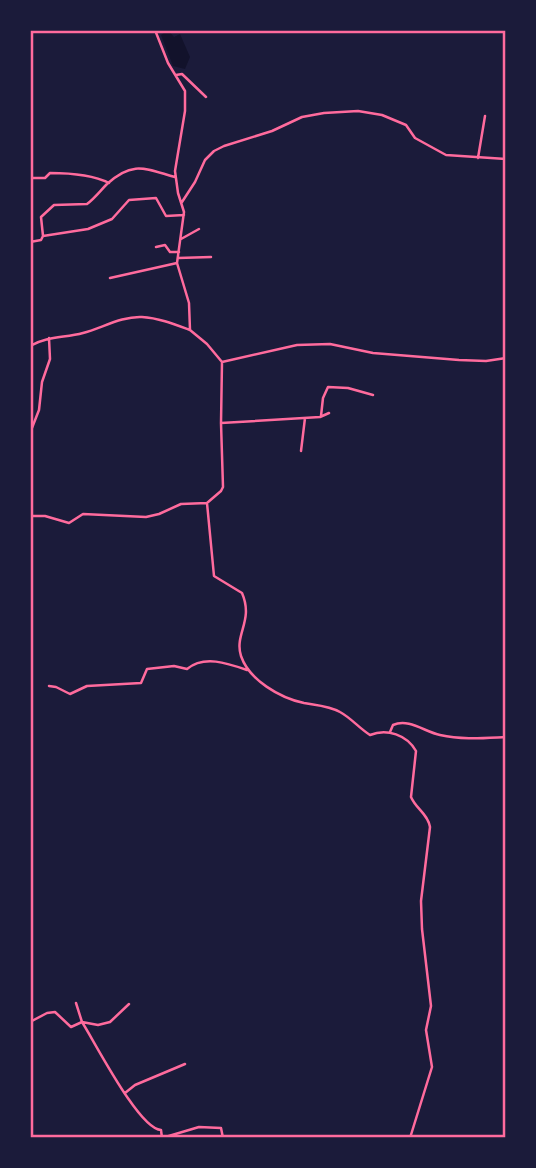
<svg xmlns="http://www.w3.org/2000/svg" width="536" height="1168" viewBox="0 0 536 1168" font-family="'Space Grotesk',sans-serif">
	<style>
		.water { fill: #12122b }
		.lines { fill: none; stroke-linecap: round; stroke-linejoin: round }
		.minor { stroke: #ff6b9d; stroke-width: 2.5 }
		.neatline { fill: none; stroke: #ff6b9d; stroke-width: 2.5 }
	</style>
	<rect width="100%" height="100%" fill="#1b1b3a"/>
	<!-- water -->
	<path class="water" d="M 168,30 L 174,37 L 180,34 L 190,57 L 185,69 L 173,66 L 161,35 Z"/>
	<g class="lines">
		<!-- minor -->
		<path class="minor" d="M 155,30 L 168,63 L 185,91 L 185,111 L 175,171 L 178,193 L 184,212 L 177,263 L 189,303 L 190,330 L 207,344 L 222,362 L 221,423 L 223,487 L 221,491 L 207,503 L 214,576 L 242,593 C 254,621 234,634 241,656 C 249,680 280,698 304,703 C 315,705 330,706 340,712 C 351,718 359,728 370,735 C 387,728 407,735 416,751 L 411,797 C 416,809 428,814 430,827 L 421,901 L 422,929 L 431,1006 L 426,1030 L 432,1067 L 410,1138
			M 176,75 L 182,74 L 206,97
			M 478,158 L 485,116
			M 30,178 L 45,178 L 50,173 C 69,173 91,174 109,183
			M 182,202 L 195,182 L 205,160 L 214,151 L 224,146 L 272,131 L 302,117 L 324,113 L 358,111 L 382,115 L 406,125 L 415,138 L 446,155 L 506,159
			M 43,236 L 41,217 L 54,205 L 87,204 C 95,198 100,191 107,184 C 133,160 146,169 175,177
			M 181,239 L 199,229
			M 30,242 L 41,240 L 43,236 L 88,229 L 112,219 L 129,200 L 156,198 L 166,216 L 184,215
			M 156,247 L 165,245 L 170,252 L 179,252
			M 178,258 L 211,257
			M 110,278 L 177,263
			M 30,346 C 47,336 65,338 83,333 C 102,328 122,316 142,317 C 159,318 174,324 190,330
			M 222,362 L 297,345 L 330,344 L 373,353 L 459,360 L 486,361 L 506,358
			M 321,416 L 323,398 L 328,387 L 348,388 L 373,395
			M 221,423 L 320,417 L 329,413
			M 30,433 L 39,410 L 42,382 L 50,359 L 49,338
			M 301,451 L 305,418
			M 30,516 L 45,516 L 69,523 L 83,514 L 146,517 L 159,514 L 181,504 L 207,503
			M 49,686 L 56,687 L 70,694 L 87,686 L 141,683 L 147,669 L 174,666 L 187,669 C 204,655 227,663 247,670
			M 390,732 L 393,725 C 409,718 425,732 440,735 C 462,740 484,738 506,737
			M 76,1003 L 82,1022 L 98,1025 L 110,1022 L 129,1004
			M 30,1022 L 47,1013 L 55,1012 L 71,1027 L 82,1022 C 96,1044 139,1129 161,1130 L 162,1138 L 199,1127 L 221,1128 L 223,1138
			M 125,1093 L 135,1085 L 185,1064
			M 272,1138 L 281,1138"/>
	</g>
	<!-- border -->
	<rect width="536" height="1168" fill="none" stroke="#1b1b3a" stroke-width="63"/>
	<rect x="32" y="32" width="472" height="1104" class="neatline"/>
</svg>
